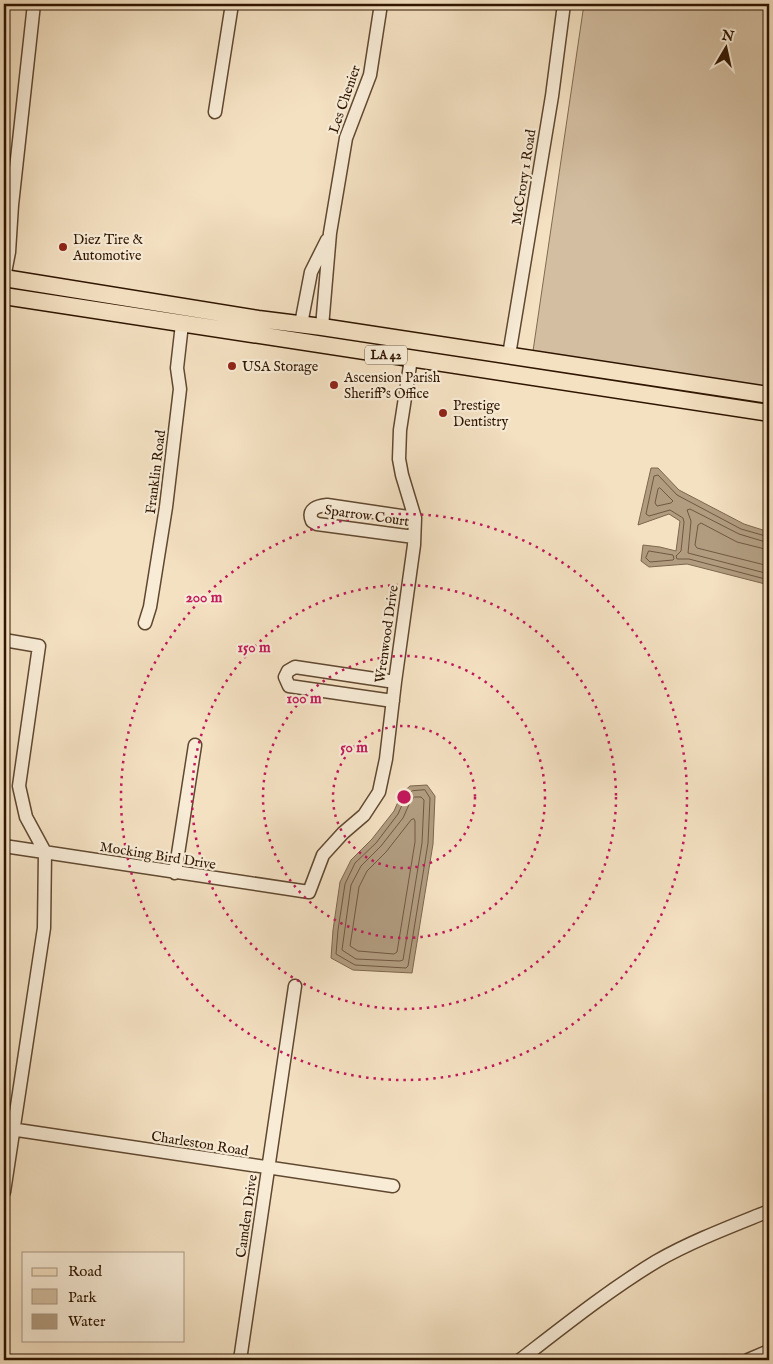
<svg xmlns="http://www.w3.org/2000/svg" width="773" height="1364" viewBox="0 0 773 1364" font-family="'IM FELL English',serif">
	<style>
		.green { fill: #d3bea1; stroke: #816a50 }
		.water { fill: #b19c80; stroke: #7d664d }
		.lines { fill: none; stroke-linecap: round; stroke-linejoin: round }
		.shore { stroke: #705840; stroke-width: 1 }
		.minor-casing { stroke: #604830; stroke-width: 15 }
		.major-casing { stroke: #2f1500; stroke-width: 19 }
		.minor { stroke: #f8ecd7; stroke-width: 12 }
		.major { stroke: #f4e1c2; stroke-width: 16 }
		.ring { fill: none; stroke: #c2185b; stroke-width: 2.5; stroke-dasharray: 2.5 5 }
		.poi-dot { fill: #8f2418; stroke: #f8ecd7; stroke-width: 2 }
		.labels { text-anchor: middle; stroke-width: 4.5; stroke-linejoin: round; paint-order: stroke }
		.shield { fill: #f8ecd7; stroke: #6b5640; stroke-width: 1 }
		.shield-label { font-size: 12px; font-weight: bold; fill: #2f1500 }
		.street-label { font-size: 14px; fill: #2f1500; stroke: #f8ecd7 }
		.poi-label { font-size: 14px; fill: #2f1500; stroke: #f8ecd7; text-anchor: start }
		.centre { fill: #c2185b; stroke: #f8ecd7; stroke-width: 2.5 }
		.ring-label { font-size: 15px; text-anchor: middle; font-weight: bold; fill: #c2185b; stroke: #f8ecd7; stroke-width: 4.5; stroke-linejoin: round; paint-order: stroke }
	</style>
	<rect width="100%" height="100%" fill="#f4e1c2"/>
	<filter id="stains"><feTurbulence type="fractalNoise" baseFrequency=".004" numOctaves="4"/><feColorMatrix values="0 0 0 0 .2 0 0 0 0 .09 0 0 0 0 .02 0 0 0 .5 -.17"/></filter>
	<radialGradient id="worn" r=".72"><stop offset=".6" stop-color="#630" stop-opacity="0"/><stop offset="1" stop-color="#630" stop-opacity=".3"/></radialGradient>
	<!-- green -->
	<path class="green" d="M 584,4 L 769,4 L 769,387 L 533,351 Z"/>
	<!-- water -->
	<path class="water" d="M 651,468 L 658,468 L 679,490 L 744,524 L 769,532 L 769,585 L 687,564 L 649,567 L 641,561 L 643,545 L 660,547 L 676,551 L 680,521 L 669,514 L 638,525 Z
		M 427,785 L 435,796 L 433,844 L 412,973 L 353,970 L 331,958 L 333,930 L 340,882 L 351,860 L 372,839 L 394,811 L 402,793 L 410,786 Z"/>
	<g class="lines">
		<!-- shore -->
		<path class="shore" d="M 660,488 L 673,501 L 671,503 L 657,506 L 655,503 L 658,489 Z
			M 769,537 L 741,529 L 677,495 L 658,475 L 654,476 L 646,514 L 649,516 L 670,510 L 683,518 L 684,522 L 681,551 L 676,556 L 677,559 L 689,559 L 769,580
			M 769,543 L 739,534 L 690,509 L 687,510 L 691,521 L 688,553 L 769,574
			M 769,550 L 737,542 L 701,523 L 698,525 L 695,545 L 697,548 L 769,566
			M 649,551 L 673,555 L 674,559 L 673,560 L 650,562 L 646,558 Z
			M 425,790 L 430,798 L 428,843 L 408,966 L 406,968 L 355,965 L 336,954 L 338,930 L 345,884 L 355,863 L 376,843 L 398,814 L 406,796 L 412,791 Z
			M 415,797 L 421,797 L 424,800 L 422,843 L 403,960 L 400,961 L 356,959 L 342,950 L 351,885 L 361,866 L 381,846 L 403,818 L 411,800 Z
			M 414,819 L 415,821 L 415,842 L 397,952 L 394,954 L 358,951 L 350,946 L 359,887 L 367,871 L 386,852 L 411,820 Z"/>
		<!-- minor casing -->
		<g class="minor-casing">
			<path id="minor" d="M 215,112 L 232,4
				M 4,278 L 9,252 L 12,205 L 34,4
				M 301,324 L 311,272 L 327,240
				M 322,327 L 330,233 L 346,138 L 370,75 L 381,4
				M 509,355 L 552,96 L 564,4
				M 414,537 L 317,524 L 312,521 C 307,509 317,506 327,505 L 415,518
				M 145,623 L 150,607 L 166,507 L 180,389 L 177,368 L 182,324
				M 4,640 L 39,646 L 19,786 L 26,817 L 45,852 L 44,928 L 4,1192
				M 393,701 L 289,686 L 285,677 L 288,671 L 295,667 L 395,682
				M 4,846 L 309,892 L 323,855 L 343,833 L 364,815 L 379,792 L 386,759 L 395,682 L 414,545 L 415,518 L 402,475 L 399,459 L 400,430 L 411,359
				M 175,873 L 195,745
				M 4,1128 L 393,1186
				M 240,1360 L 295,986
				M 520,1360 C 564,1326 609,1290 657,1261 C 692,1241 732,1226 769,1211
				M 748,1360 L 769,1351"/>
		</g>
		<!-- major casing -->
		<g class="major-casing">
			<path id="major" d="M 4,278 L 258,319 L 322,327 L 769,395
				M 4,296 L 769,413"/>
		</g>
		<!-- minor -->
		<use href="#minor" class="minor"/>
		<!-- major -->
		<use href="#major" class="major"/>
	</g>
	<!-- distance rings -->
	<g class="ring">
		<circle cx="404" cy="797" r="71"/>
		<circle cx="404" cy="797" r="141"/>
		<circle cx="404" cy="797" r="212"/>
		<circle cx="404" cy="797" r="283"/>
	</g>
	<!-- markers -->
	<g class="poi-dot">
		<circle cx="63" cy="247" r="5"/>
		<circle cx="232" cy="366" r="5"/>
		<circle cx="334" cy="385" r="5"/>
		<circle cx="443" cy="413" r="5"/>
	</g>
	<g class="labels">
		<!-- shield labels -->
		<rect class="shield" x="365" y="345.5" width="42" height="19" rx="4"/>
		<g class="shield-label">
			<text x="386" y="359">LA 42</text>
		</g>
		<!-- street labels -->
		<g class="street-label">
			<text transform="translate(344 99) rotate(-71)" y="5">Les Chenier</text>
			<text transform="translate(523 177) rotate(-81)" y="5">McCrory 1 Road</text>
			<text transform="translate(155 472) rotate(-83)" y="5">Franklin Road</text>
			<text transform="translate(367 515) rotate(8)" y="5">Sparrow Court</text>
			<text transform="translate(386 634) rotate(-82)" y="5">Wrenwood Drive</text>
			<text transform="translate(158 855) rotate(9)" y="5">Mocking Bird Drive</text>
			<text transform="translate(200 1143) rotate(9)" y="5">Charleston Road</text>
			<text transform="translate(246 1216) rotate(-82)" y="5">Camden Drive</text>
		</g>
		<!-- poi labels -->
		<g class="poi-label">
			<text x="73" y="244">Diez Tire &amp;<tspan x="73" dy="16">Automotive</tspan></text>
			<text x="242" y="371">USA Storage</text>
			<text x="344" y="382">Ascension Parish<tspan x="344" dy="16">Sheriff's Office</tspan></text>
			<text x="453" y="410">Prestige<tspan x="453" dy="16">Dentistry</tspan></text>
		</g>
	</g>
	<circle cx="404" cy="797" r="8" class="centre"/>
	<g class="ring-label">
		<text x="204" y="602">200 m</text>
		<text x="254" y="652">150 m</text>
		<text x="304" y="703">100 m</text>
		<text x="354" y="752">50 m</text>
	</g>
	<!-- margin -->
	<rect width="773" height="1364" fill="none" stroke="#f4e1c2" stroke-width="20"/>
	<rect x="5" y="5" width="763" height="1354" fill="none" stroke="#2f1500" stroke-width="2.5"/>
	<rect x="10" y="10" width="753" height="1344" fill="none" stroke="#2f1500"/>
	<!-- legend -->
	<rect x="22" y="1252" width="162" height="90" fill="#f8ecd7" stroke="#a89681"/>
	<rect x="32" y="1268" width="25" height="8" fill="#f4e1c2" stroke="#a89681"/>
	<text x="68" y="1276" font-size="15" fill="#2f1500">Road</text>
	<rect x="32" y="1289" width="25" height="15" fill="#d3bea1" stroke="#a89681"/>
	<text x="68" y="1302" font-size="15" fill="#2f1500">Park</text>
	<rect x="32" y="1314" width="25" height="15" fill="#b19c80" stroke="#a89681"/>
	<text x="68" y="1326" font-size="15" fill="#2f1500">Water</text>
	<!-- north arrow -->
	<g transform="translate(726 48) rotate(9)" stroke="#f8ecd7" stroke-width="4" paint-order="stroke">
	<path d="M0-4L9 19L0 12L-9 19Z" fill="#2f1500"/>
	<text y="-8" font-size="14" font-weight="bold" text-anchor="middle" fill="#2f1500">N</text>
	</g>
	<rect width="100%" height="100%" filter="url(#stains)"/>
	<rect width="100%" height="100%" fill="url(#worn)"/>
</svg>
